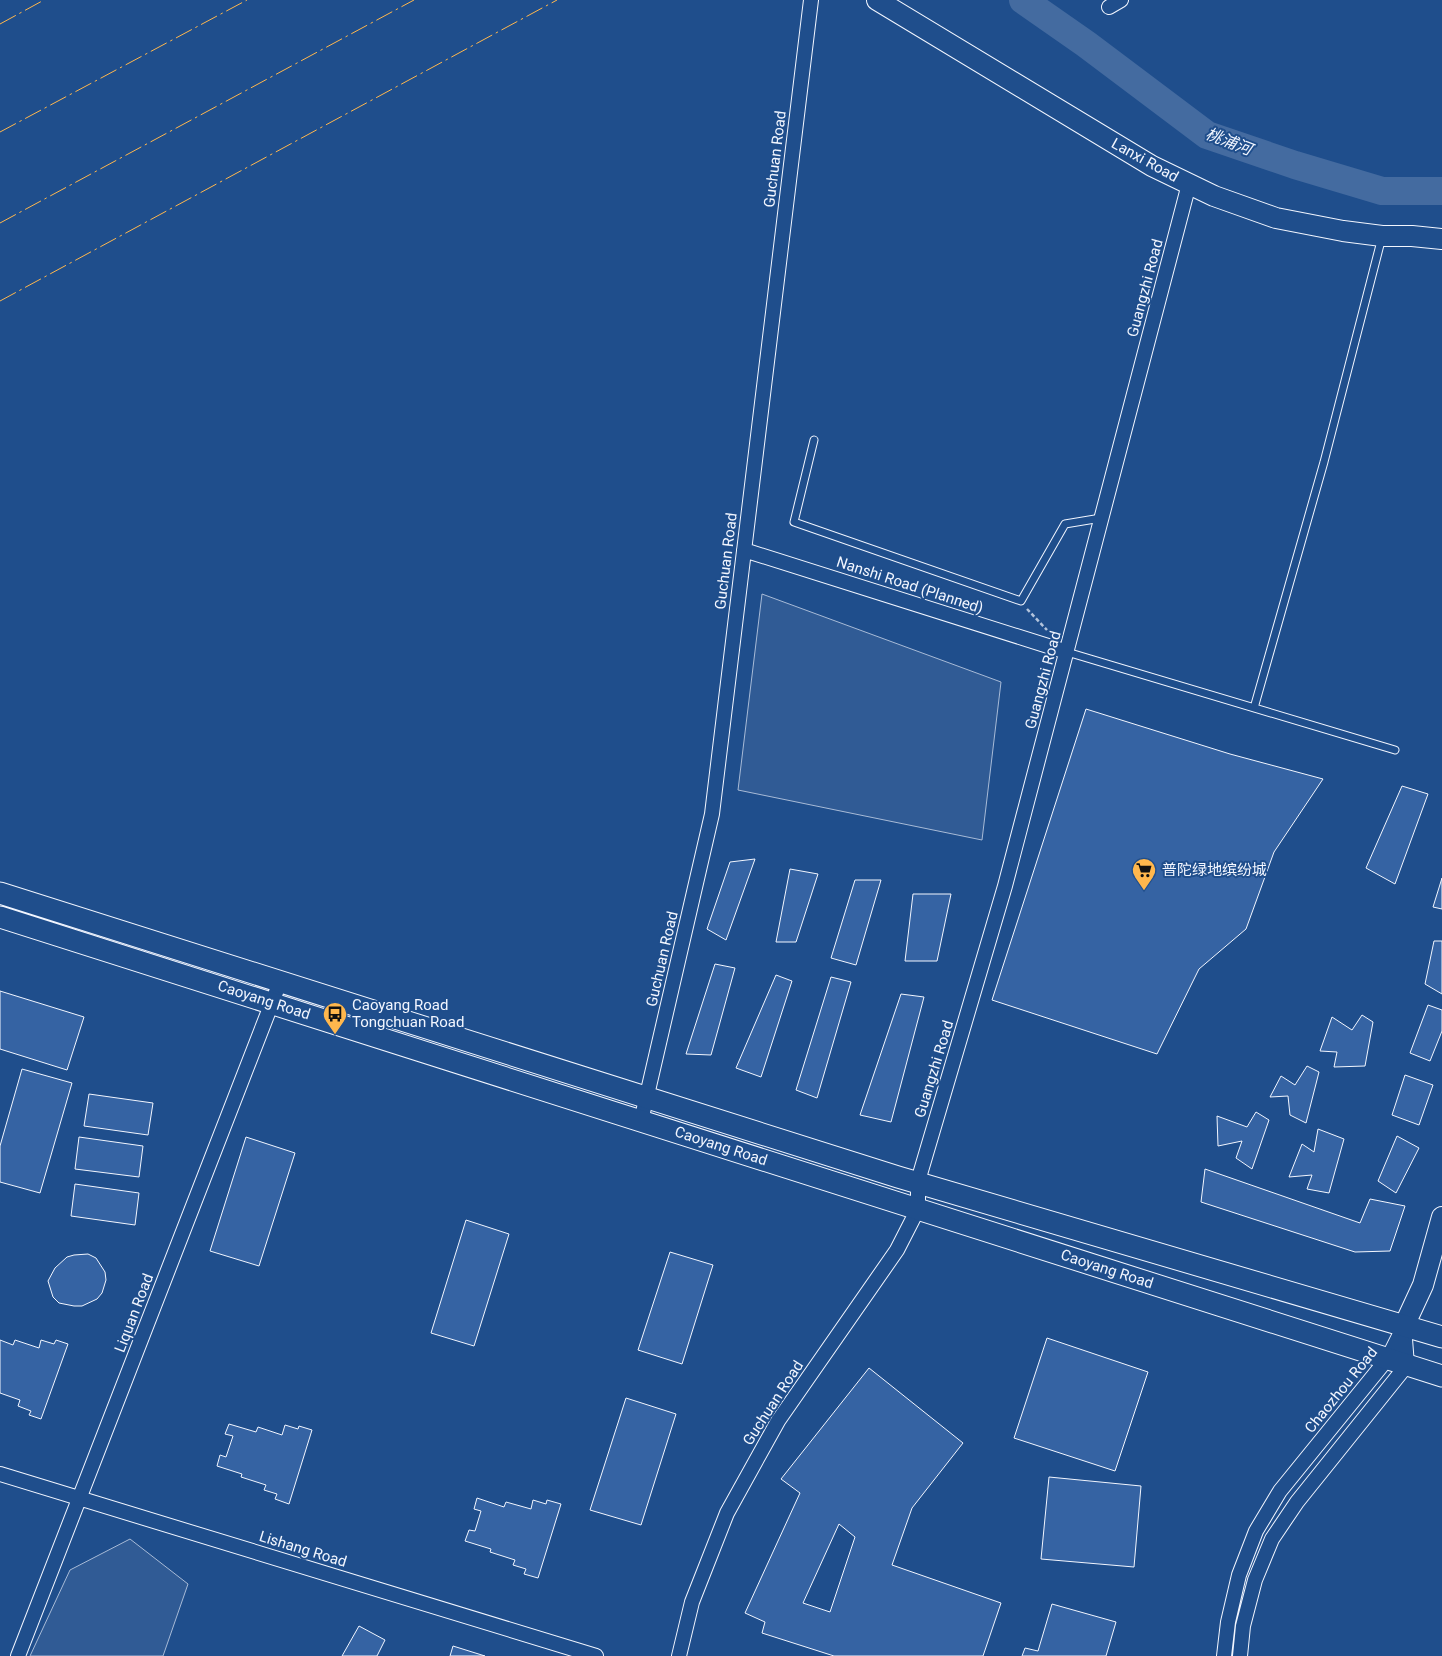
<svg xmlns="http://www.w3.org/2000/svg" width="1442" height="1656" viewBox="0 0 1442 1656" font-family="Roboto,'Noto Sans SC',sans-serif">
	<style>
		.built { fill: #305b95; stroke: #a8bbd7 }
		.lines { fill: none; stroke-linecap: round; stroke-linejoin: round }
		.river { stroke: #446ba0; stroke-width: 28 }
		.building { fill: #3563a3; stroke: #f2f6ff; fill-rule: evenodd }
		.lane-casing { stroke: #f2f6ff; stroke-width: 9 }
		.street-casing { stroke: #f2f6ff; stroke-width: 16 }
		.secondary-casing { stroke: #f2f6ff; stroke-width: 22 }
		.primary-casing { stroke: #f2f6ff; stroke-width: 23 }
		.path { stroke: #b3c4dc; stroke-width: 2.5; stroke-dasharray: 4 2.5; stroke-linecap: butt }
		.lane { stroke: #1f4e8c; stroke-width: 7 }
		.street { stroke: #1f4e8c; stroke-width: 14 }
		.secondary { stroke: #1f4e8c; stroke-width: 20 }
		.primary { stroke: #1f4e8c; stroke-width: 21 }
		.power { stroke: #ffb74d; stroke-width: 1; stroke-dasharray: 18 4 2.5 4; stroke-linecap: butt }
		.labels { text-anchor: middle; stroke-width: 4; stroke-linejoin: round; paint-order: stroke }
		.street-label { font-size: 15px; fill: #f2f6ff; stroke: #1f4e8c }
		.poi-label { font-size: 15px; fill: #f2f6ff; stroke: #1f4e8c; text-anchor: start }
		.water-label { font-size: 16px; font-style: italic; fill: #f2f6ff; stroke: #1f4e8c }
	</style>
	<rect width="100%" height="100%" fill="#1f4e8c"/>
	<!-- built -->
	<path class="built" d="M 762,594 L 1001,682 L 982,840 L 738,790 Z
		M 130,1539 L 188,1584 L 163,1656 L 30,1656 L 70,1570 Z"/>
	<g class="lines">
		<!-- river -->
		<path class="river" d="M 1023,0 L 1086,44 L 1207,135 L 1295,165 L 1382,191 L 1442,191"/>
	</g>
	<!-- building -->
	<path class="building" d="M 1086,709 L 1230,754 L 1323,779 L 1274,852 L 1246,929 L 1199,969 L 1157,1054 L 992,1000 Z
		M 1402,786 L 1428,794 L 1395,884 L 1366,868 Z
		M 755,859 L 726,940 L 707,929 L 730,862 Z
		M 790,869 L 818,874 L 796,942 L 776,942 Z
		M 1442,878 L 1442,909 L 1433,907 Z
		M 855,880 L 881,880 L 856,965 L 831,958 Z
		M 913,894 L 951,894 L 937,961 L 905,961 Z
		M 1434,941 L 1442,941 L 1442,994 L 1425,984 Z
		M 715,964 L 735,968 L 711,1055 L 686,1054 Z
		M 776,975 L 792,981 L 761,1077 L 736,1068 Z
		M 831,977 L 851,982 L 817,1098 L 796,1090 Z
		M 0,991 L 84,1017 L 67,1070 L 0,1049 Z
		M 901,994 L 924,997 L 891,1122 L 860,1115 Z
		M 1428,1005 L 1442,1010 L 1442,1031 L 1430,1061 L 1410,1053 Z
		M 1362,1015 L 1373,1022 L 1365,1066 L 1334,1067 L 1337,1052 L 1320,1051 L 1332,1017 L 1352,1030 Z
		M 1307,1066 L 1319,1072 L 1306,1123 L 1290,1115 L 1288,1096 L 1270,1097 L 1281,1076 L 1295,1085 Z
		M 22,1069 L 72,1083 L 40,1193 L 0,1182 L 0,1146 Z
		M 1405,1075 L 1433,1085 L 1419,1125 L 1392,1115 Z
		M 89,1094 L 153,1103 L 148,1135 L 84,1126 Z
		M 1256,1112 L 1269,1120 L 1252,1169 L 1236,1158 L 1242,1141 L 1218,1146 L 1217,1116 L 1247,1127 Z
		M 1318,1129 L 1344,1139 L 1329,1193 L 1307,1189 L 1312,1175 L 1289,1177 L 1302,1144 L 1314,1152 Z
		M 1397,1136 L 1419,1148 L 1396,1193 L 1378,1181 Z
		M 79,1137 L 143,1146 L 139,1177 L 75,1169 Z
		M 246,1137 L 295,1153 L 259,1266 L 210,1251 Z
		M 1205,1169 L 1360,1223 L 1370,1199 L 1405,1206 L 1390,1251 L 1355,1252 L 1201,1202 Z
		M 75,1184 L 139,1193 L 135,1225 L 71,1216 Z
		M 466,1220 L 509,1234 L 474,1346 L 431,1333 Z
		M 670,1252 L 713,1265 L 682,1364 L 638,1350 Z
		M 88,1254 L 96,1258 L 105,1272 L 106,1280 L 102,1293 L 97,1299 L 82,1306 L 74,1306 L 59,1303 L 53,1297 L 48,1281 L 55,1268 L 67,1257 L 74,1255 Z
		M 1047,1338 L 1148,1372 L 1115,1471 L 1014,1438 Z
		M 0,1340 L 13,1345 L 15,1340 L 39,1348 L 41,1340 L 54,1344 L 56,1340 L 68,1344 L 41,1419 L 29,1415 L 31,1411 L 18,1406 L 20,1400 L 0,1393 Z
		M 869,1368 L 963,1443 L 912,1508 L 892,1565 L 1001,1603 L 983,1656 L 834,1656 L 762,1633 L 765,1622 L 745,1613 L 800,1493 L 781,1479 ZM 839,1524 L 855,1537 L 830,1612 L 803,1603 Z
		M 626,1398 L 676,1414 L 641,1525 L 590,1510 Z
		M 229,1424 L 256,1432 L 258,1427 L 282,1435 L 285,1425 L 298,1429 L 299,1426 L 312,1430 L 289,1504 L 275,1499 L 277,1494 L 264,1490 L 266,1485 L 241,1477 L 242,1474 L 217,1466 L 220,1455 L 226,1457 L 233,1436 L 225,1434 Z
		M 1049,1477 L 1141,1486 L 1134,1567 L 1041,1559 Z
		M 477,1498 L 504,1507 L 506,1502 L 531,1509 L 533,1500 L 546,1504 L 547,1500 L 561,1504 L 538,1578 L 524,1574 L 526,1569 L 513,1565 L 515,1560 L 490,1552 L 491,1549 L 465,1541 L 469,1530 L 475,1531 L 481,1511 L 474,1509 Z
		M 1052,1604 L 1116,1622 L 1106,1656 L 1022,1656 L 1025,1648 L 1038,1651 Z
		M 359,1626 L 385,1640 L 377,1656 L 342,1656 Z
		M 453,1646 L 485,1656 L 450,1656 Z"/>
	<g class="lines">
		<!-- lane casing -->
		<g class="lane-casing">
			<path id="lane" d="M 814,440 L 794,522 L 1021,601 L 1065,524 L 1101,518
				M 1067,652 L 1395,750
				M 1254,708 L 1324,462 L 1382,237"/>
		</g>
		<!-- street casing -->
		<g class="street-casing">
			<path id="street" d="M 1109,7 L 1121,0
				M 744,550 L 1067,652
				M 641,1121 L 712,814 L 811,0
				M 0,1474 L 596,1656
				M 18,1656 L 280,982
				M 679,1656 L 692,1602 L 727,1513 L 778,1421 L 897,1250 L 918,1209 L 918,1181 L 1005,886 L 1189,184
				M 1224,1656 L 1228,1622 L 1239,1575 L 1256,1531 L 1280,1491 L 1388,1358 L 1404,1326
				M 1240,1656 L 1243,1626 L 1255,1580 L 1272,1539 L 1297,1502 L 1407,1365 L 1404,1326"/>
		</g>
		<!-- secondary casing -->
		<g class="secondary-casing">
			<path id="secondary" d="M 877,0 L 1152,166 L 1214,196 L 1276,218 L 1343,231 L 1382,236 L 1412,236 L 1442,239
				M 1404,1326 L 1423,1285 L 1442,1217"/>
		</g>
		<!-- primary casing -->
		<g class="primary-casing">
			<path id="primary" d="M 0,893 L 898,1177 L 1442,1337
				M 0,917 L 1442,1376"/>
		</g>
		<!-- path -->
		<path class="path" d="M 1027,609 L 1047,630"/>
		<!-- lane -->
		<use href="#lane" class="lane"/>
		<!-- street -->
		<use href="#street" class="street"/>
		<!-- secondary -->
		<use href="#secondary" class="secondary"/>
		<!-- primary -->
		<use href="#primary" class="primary"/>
		<!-- power -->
		<path class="power" d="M 0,24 L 44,0
			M 0,132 L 247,0
			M 0,223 L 414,0
			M 0,301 L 557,0"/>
	</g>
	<!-- icons -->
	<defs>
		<g id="supermarket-pin" transform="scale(1.25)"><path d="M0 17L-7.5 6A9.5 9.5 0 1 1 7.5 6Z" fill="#ffb74d" stroke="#1f4e8c"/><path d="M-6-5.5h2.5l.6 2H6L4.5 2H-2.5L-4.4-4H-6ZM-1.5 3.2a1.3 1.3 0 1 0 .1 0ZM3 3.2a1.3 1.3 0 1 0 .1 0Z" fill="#111"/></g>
		<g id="bus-pin" transform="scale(1.25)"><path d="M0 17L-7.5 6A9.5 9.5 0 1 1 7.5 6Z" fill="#ffb74d" stroke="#1f4e8c"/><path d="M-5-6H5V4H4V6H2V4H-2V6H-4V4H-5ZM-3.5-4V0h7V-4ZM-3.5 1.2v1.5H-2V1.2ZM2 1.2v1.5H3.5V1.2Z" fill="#111"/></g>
	</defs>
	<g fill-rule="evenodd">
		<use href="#supermarket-pin" x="1144" y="870"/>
		<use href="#bus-pin" x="335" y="1014"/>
	</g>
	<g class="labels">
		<!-- street labels -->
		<g class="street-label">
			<text transform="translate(775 159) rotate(-83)" y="5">Guchuan Road</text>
			<text transform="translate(1145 160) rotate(29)" y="5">Lanxi Road</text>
			<text transform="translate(1145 288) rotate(-75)" y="5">Guangzhi Road</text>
			<text transform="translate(726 561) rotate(-83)" y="5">Guchuan Road</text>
			<text transform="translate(910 585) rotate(18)" y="5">Nanshi Road (Planned)</text>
			<text transform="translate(1043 680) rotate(-75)" y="5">Guangzhi Road</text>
			<text transform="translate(662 959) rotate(-77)" y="5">Guchuan Road</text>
			<text transform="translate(264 1000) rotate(18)" y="5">Caoyang Road</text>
			<text transform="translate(934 1069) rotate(-73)" y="5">Guangzhi Road</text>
			<text transform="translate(721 1146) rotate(18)" y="5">Caoyang Road</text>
			<text transform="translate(1107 1269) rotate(18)" y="5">Caoyang Road</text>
			<text transform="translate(134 1313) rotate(-69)" y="5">Liquan Road</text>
			<text transform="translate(1341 1390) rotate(-51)" y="5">Chaozhou Road</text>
			<text transform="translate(773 1403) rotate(-57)" y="5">Guchuan Road</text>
			<text transform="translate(303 1549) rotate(17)" y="5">Lishang Road</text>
		</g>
		<!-- poi labels -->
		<g class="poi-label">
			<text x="1162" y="875">普陀绿地缤纷城</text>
			<text x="352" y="1010">Caoyang Road<tspan x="352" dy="17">Tongchuan Road</tspan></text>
		</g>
		<!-- water labels -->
		<g class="water-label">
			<text transform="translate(1229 141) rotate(21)" y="6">桃浦河</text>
		</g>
	</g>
</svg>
